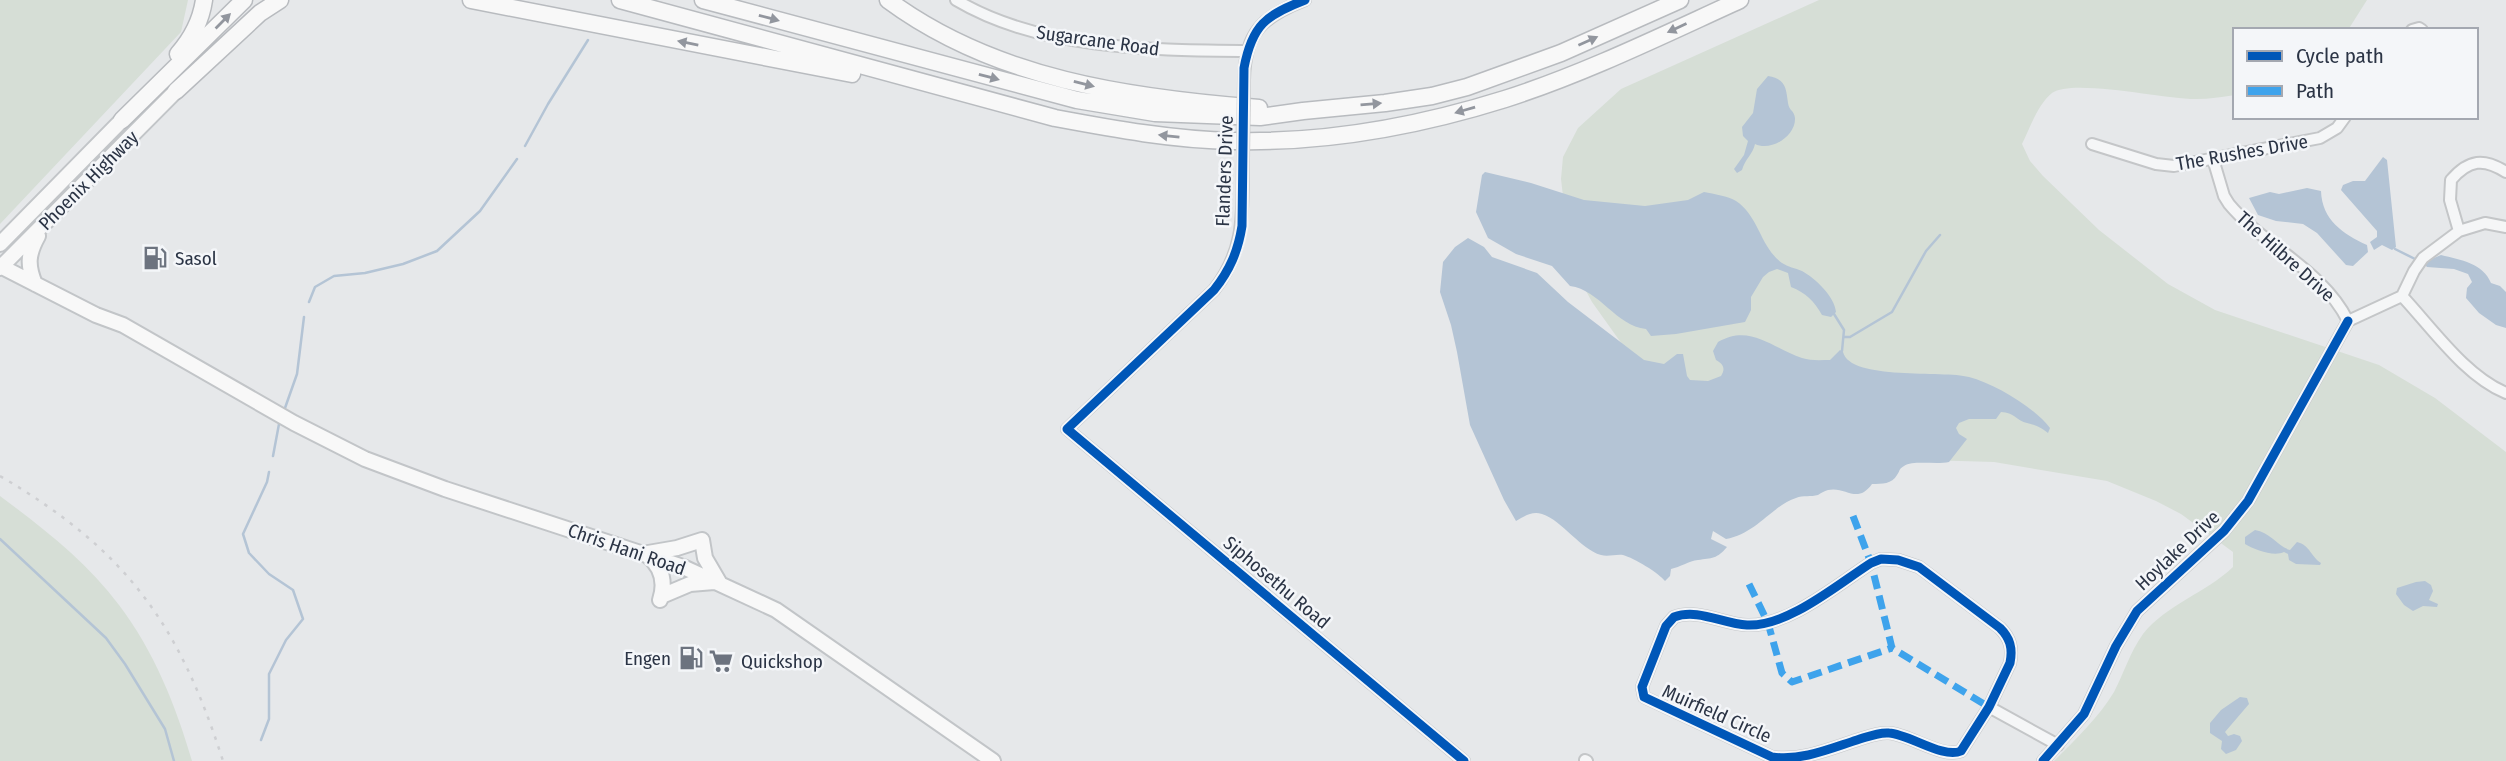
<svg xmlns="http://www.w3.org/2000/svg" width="2506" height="761" viewBox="0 0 2506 761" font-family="'Fira Sans Condensed',sans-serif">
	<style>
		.green { fill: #d6ded6 }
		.water { fill: #b4c4d5 }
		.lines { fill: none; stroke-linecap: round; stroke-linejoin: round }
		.stream { stroke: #b4c4d5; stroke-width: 2.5 }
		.minor-casing { stroke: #c4c6c8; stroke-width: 14 }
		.major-casing { stroke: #c2c5c8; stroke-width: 18 }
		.highway-casing { stroke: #b8bbbf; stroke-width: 19 }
		.minor { stroke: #f5f6f7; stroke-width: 10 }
		.major { stroke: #f8f8f8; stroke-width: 14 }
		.highway { stroke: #f8f8f8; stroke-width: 16 }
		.rail { stroke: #cecfd2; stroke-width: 2.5; stroke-dasharray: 3.5 7; stroke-linecap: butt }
		.minor-bridge-casing { stroke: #c4c6c8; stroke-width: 14; stroke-linecap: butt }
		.minor-bridge { stroke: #f5f6f7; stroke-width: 10 }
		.quiet { stroke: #3ea3ec; stroke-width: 7; stroke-dasharray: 14 7; stroke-linecap: butt }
		.cycleway-casing { stroke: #f4f6f9; stroke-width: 13 }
		.cycleway { stroke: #0057b8; stroke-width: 9 }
		.oneway { fill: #92969e }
		.labels { text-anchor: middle; stroke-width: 5; stroke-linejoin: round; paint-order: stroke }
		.street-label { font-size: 19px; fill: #2b3445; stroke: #f4f6f9 }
		.poi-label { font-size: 19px; fill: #2b3445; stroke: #f4f6f9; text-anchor: start }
	</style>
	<rect width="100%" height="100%" fill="#e6e8ea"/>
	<!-- green -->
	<path class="green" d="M 0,0 L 188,0 L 181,32 L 0,224 Z
		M 1819,0 L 2367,0 L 2348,30 L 2235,30 L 2235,95 C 2222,97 2209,99 2197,99 C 2168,100 2073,78 2052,93 C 2038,104 2030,128 2022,144 L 2030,161 L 2043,176 L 2099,230 L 2168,284 L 2215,310 L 2379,365 L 2435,398 L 2506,452 L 2506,761 L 2054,761 C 2075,740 2099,717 2114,692 C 2124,673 2130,652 2143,634 C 2167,604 2206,593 2233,567 L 2233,552 L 2181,514 L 2156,501 L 2107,481 L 1994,462 L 1856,458 L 1649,382 L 1592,302 L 1579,278 L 1567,230 L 1561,179 L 1563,157 L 1578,128 L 1621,89 Z
		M 0,496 C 43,528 87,562 119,605 C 154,651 176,706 192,761 L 0,761 Z"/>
	<!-- water -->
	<path class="water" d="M 1768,76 C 1786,79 1786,88 1788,103 C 1789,111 1794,110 1795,118 C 1796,136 1771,152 1755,144 C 1753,154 1745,159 1742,170 L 1737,173 L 1734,169 L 1744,155 L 1748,141 L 1743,136 L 1742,127 L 1753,113 L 1757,89 Z
		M 2383,157 L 2387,160 L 2396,247 L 2392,250 L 2382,245 L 2374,250 L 2370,242 L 2377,237 L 2377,231 L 2341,190 L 2343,185 L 2353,181 L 2365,181 Z
		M 1485,172 L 1531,183 L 1584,200 L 1645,206 L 1688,200 L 1704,192 C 1714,194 1728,196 1736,201 C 1759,216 1760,247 1782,263 C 1788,267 1795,268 1802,271 C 1815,278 1835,297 1836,312 L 1831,317 L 1822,315 C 1814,301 1806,293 1791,287 L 1788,273 L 1777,269 L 1769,272 L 1763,277 L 1751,297 L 1751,310 L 1745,322 L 1676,334 L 1651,336 L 1646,329 C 1616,326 1600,290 1570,286 L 1552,266 L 1516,254 L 1488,238 L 1476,212 L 1482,175 Z
		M 2307,188 L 2321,191 C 2322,220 2343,234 2367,245 L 2368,252 L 2353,266 L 2346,265 L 2317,233 L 2303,224 L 2276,221 L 2258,215 L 2249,198 L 2270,192 L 2279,194 Z
		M 1468,238 L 1484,247 L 1492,257 L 1537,273 L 1568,302 L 1644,360 L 1664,364 L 1677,354 L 1683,354 L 1687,376 L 1690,380 L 1708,381 L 1721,376 C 1726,368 1723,364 1716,360 L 1713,351 L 1718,342 C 1751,323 1773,349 1802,358 C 1811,361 1821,360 1830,360 L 1840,350 L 1843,352 C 1850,381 1944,370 1969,377 C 1995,384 2034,407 2050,428 L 2048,433 C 2040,427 2036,425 2027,423 C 2017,421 2014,412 2001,412 L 1996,419 L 1969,419 L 1959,423 L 1956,428 L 1959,434 L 1967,439 L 1949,462 C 1937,465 1913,460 1904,466 C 1898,470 1901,469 1897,475 C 1892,484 1882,484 1872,484 C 1857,505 1846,486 1828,490 C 1824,491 1821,493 1818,495 C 1811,497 1803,495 1796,498 C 1773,505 1756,534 1726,539 L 1713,531 L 1711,539 L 1727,547 C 1717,559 1712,558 1698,560 C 1689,561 1680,567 1671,569 L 1670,576 L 1665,581 C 1659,573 1634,558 1623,555 C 1616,554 1608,557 1601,555 C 1580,549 1563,521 1542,514 C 1532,511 1525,516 1516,521 L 1504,500 L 1470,425 L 1457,352 L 1451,325 L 1440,292 L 1443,262 L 1455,247 Z
		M 2441,255 C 2461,260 2483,263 2491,283 L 2500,286 L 2506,292 L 2506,328 L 2496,325 L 2479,313 L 2466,298 L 2467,288 L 2472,282 L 2468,274 L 2454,269 L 2427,267 L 2425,265 L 2429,260 Z
		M 2255,530 C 2270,532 2277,546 2290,550 L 2297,542 C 2310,545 2311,557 2321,563 L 2320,565 L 2296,564 L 2289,560 L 2288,554 L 2284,552 C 2274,557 2255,550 2245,544 L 2245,537 Z
		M 2416,582 L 2425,581 L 2431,585 L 2433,591 L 2429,600 L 2438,604 L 2437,607 L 2423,606 L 2413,611 L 2404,605 L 2396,594 L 2397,588 Z
		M 2240,697 L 2247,698 L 2249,704 L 2225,732 L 2228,736 L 2234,734 L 2240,736 L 2242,741 L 2236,750 L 2226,754 L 2221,749 L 2222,741 L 2210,733 L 2210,723 L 2221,710 Z"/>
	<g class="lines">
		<!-- stream -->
		<path class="stream" d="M 525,146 L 548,104 L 588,40
			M 2395,249 L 2417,260
			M 309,302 L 315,287 L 334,276 L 365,273 L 403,264 L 437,251 L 480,211 L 517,159
			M 1834,314 L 1844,330 L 1842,351
			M 1844,337 L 1850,337 L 1892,312 L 1926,251 L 1940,235
			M 285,408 L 297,374 L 304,317
			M 273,456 L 279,424
			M 0,539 L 106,638 L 125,664 L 165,729 L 174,761
			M 261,740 L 269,719 L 269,674 L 286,640 L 303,619 L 293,590 L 269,574 L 249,553 L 243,534 L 267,482 L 269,472"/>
		<!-- minor casing -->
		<g class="minor-casing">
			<path id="minor" d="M 956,0 C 1040,50 1152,50 1247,51
				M 2412,30 L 2419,28 L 2422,30
				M 1244,80 C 1245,32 1262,17 1305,0
				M 2092,144 L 2156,164 L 2174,166 L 2320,138 L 2337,128 L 2345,117
				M 1243,159 C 1242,209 1247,248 1214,290 L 1067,429 L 1464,761
				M 2213,159 L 2224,196 L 2229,204 C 2264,246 2323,270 2348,321
				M 2459,231 L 2450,200 L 2451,180 C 2469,159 2484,158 2506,172
				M 2402,296 L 2414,271 L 2423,258 L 2459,231 L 2485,223 L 2506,227
				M 2348,321 L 2402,296 C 2432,328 2465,376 2506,393
				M 1881,559 L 1898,560 L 1919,567 L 2000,628 C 2010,638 2013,648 2010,663 L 1989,707 L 1961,751 C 1943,759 1909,734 1889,733 C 1878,732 1867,737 1857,740 C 1829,749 1802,761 1772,757 L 1644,697 L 1642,687 L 1666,626 L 1674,617 C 1698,608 1723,624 1747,625 C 1788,627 1838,584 1871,563 Z
				M 1989,707 L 2058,745
				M 1585,760 L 1587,761
				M 2043,761 L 2084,714 L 2116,646 L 2137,611 L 2224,531 L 2248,501 L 2348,321"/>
		</g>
		<!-- major casing -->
		<g class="major-casing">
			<path id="major" d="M 0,244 L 122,120
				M 0,266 L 96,315 L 123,325 L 294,423 L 365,459 L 445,489 L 683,567 L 776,610 L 993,761
				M 0,268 L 176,91
				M 35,284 C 27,265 28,254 38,236
				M 648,553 L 677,548 L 702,540 L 705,558 L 719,582
				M 647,555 C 662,567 666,582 660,600
				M 664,595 L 690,584 L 714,582"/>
		</g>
		<!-- highway casing -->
		<g class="highway-casing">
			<path id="highway" d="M 471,0 L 852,74
				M 620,0 L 1055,118 C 1114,129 1174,140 1234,141 C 1325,143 1419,126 1505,99 C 1586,73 1663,35 1740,0
				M 703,0 L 1077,100 L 1155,113 L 1260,117 L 1303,111 L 1385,103 L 1432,96 L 1467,87 L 1561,53 L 1680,0
				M 888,0 C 995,79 1129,98 1259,108
				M 178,54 C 192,38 201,21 204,0
				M 176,91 L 260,13 L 280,0
				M 122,120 L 244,0"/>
		</g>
		<!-- minor -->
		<use href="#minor" class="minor"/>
		<!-- major -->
		<use href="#major" class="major"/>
		<!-- highway -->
		<use href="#highway" class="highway"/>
		<!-- rail -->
		<path class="rail" d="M 0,476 C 126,550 179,623 223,761"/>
		<!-- minor-bridge casing -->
		<g class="minor-bridge-casing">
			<path id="minor-bridge" d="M 1243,159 L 1244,80"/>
		</g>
		<!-- minor-bridge -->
		<use href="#minor-bridge" class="minor-bridge"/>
		<!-- quiet -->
		<path class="quiet" d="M 1853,516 L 1871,563 L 1892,648 L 1989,707
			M 1749,584 L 1768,623 L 1782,673 L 1792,682 L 1892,648"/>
		<!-- cycleway casing -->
		<g class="cycleway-casing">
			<path id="cycleway" d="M 1305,0 C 1266,15 1252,25 1244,68 L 1242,226 C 1238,251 1230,270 1214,290 L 1067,429 L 1464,761
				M 1881,559 L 1898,560 L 1919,567 L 2000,628 C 2010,638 2013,648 2010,663 L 1989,707 L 1961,751 C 1943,759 1909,734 1889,733 C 1878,732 1867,737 1857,740 C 1829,749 1802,761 1772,757 L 1644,697 L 1642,687 L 1666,626 L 1674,617 C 1698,608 1723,624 1747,625 C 1788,627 1838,584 1871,563 Z
				M 2043,761 L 2084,714 L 2116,646 L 2137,611 L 2224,531 L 2248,501 L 2348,321"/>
		</g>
		<!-- cycleway -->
		<use href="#cycleway" class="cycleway"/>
	</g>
	<!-- one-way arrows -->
	<defs><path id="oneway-solid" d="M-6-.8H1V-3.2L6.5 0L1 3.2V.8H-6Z" transform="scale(1.75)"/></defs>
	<g class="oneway">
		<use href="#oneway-solid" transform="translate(769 18) rotate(15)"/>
		<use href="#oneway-solid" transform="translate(223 21) rotate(-45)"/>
		<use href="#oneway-solid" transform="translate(1677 28) rotate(155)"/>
		<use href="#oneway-solid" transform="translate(1588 41) rotate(-24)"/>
		<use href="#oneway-solid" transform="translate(688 43) rotate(-169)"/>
		<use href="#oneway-solid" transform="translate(989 77) rotate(15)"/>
		<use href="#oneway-solid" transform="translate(1084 84) rotate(14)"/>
		<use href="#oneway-solid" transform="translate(1371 104) rotate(-5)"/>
		<use href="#oneway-solid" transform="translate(1465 110) rotate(164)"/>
		<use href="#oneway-solid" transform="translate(1169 136) rotate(-174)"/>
	</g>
	<!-- icons -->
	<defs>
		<g id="fuel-bare" transform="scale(1.89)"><path d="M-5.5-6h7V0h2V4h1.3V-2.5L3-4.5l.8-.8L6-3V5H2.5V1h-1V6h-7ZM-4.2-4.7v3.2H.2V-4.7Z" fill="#6c737f" stroke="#f4f6f9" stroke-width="2.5" paint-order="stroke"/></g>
		<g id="supermarket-bare" transform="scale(1.89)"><path d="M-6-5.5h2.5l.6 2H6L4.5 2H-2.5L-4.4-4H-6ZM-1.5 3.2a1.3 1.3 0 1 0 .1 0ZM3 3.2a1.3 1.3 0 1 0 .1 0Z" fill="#6c737f" stroke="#f4f6f9" stroke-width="2.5" paint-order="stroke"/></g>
	</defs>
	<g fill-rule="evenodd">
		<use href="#fuel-bare" x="155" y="258"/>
		<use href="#fuel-bare" x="691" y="658"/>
		<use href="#supermarket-bare" x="721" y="661"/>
	</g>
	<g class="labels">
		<!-- street labels -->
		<g class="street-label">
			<text transform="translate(1098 40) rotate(8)" y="7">Sugarcane Road</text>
			<text transform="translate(2242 152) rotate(-10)" y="7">The Rushes Drive</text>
			<text transform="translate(1224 171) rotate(-88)" y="7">Flanders Drive</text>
			<text transform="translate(88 180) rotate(-45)" y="7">Phoenix Highway</text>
			<text transform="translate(2286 256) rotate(42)" y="7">The Hilbre Drive</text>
			<text transform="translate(627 549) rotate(19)" y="7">Chris Hani Road</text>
			<text transform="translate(2177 550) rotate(-43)" y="7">Hoylake Drive</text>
			<text transform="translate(1277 582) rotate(40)" y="7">Siphosethu Road</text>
			<text transform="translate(1717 713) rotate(24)" y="7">Muirfield Circle</text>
		</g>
		<!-- poi labels -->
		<g class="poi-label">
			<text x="175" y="265">Sasol</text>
			<text x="671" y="665" text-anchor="end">Engen</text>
			<text x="741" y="668">Quickshop</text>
		</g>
	</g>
	<!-- legend -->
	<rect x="2233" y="28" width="245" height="91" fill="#f4f6f9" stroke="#a4a8b1" stroke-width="2"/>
	<rect x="2247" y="51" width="35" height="10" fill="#0057b8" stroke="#a4a8b1" stroke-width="2"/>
	<text x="2296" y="63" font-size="21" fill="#2b3445">Cycle path</text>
	<rect x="2247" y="86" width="35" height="10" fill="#3ea3ec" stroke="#a4a8b1" stroke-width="2"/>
	<text x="2296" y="98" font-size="21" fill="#2b3445">Path</text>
</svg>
